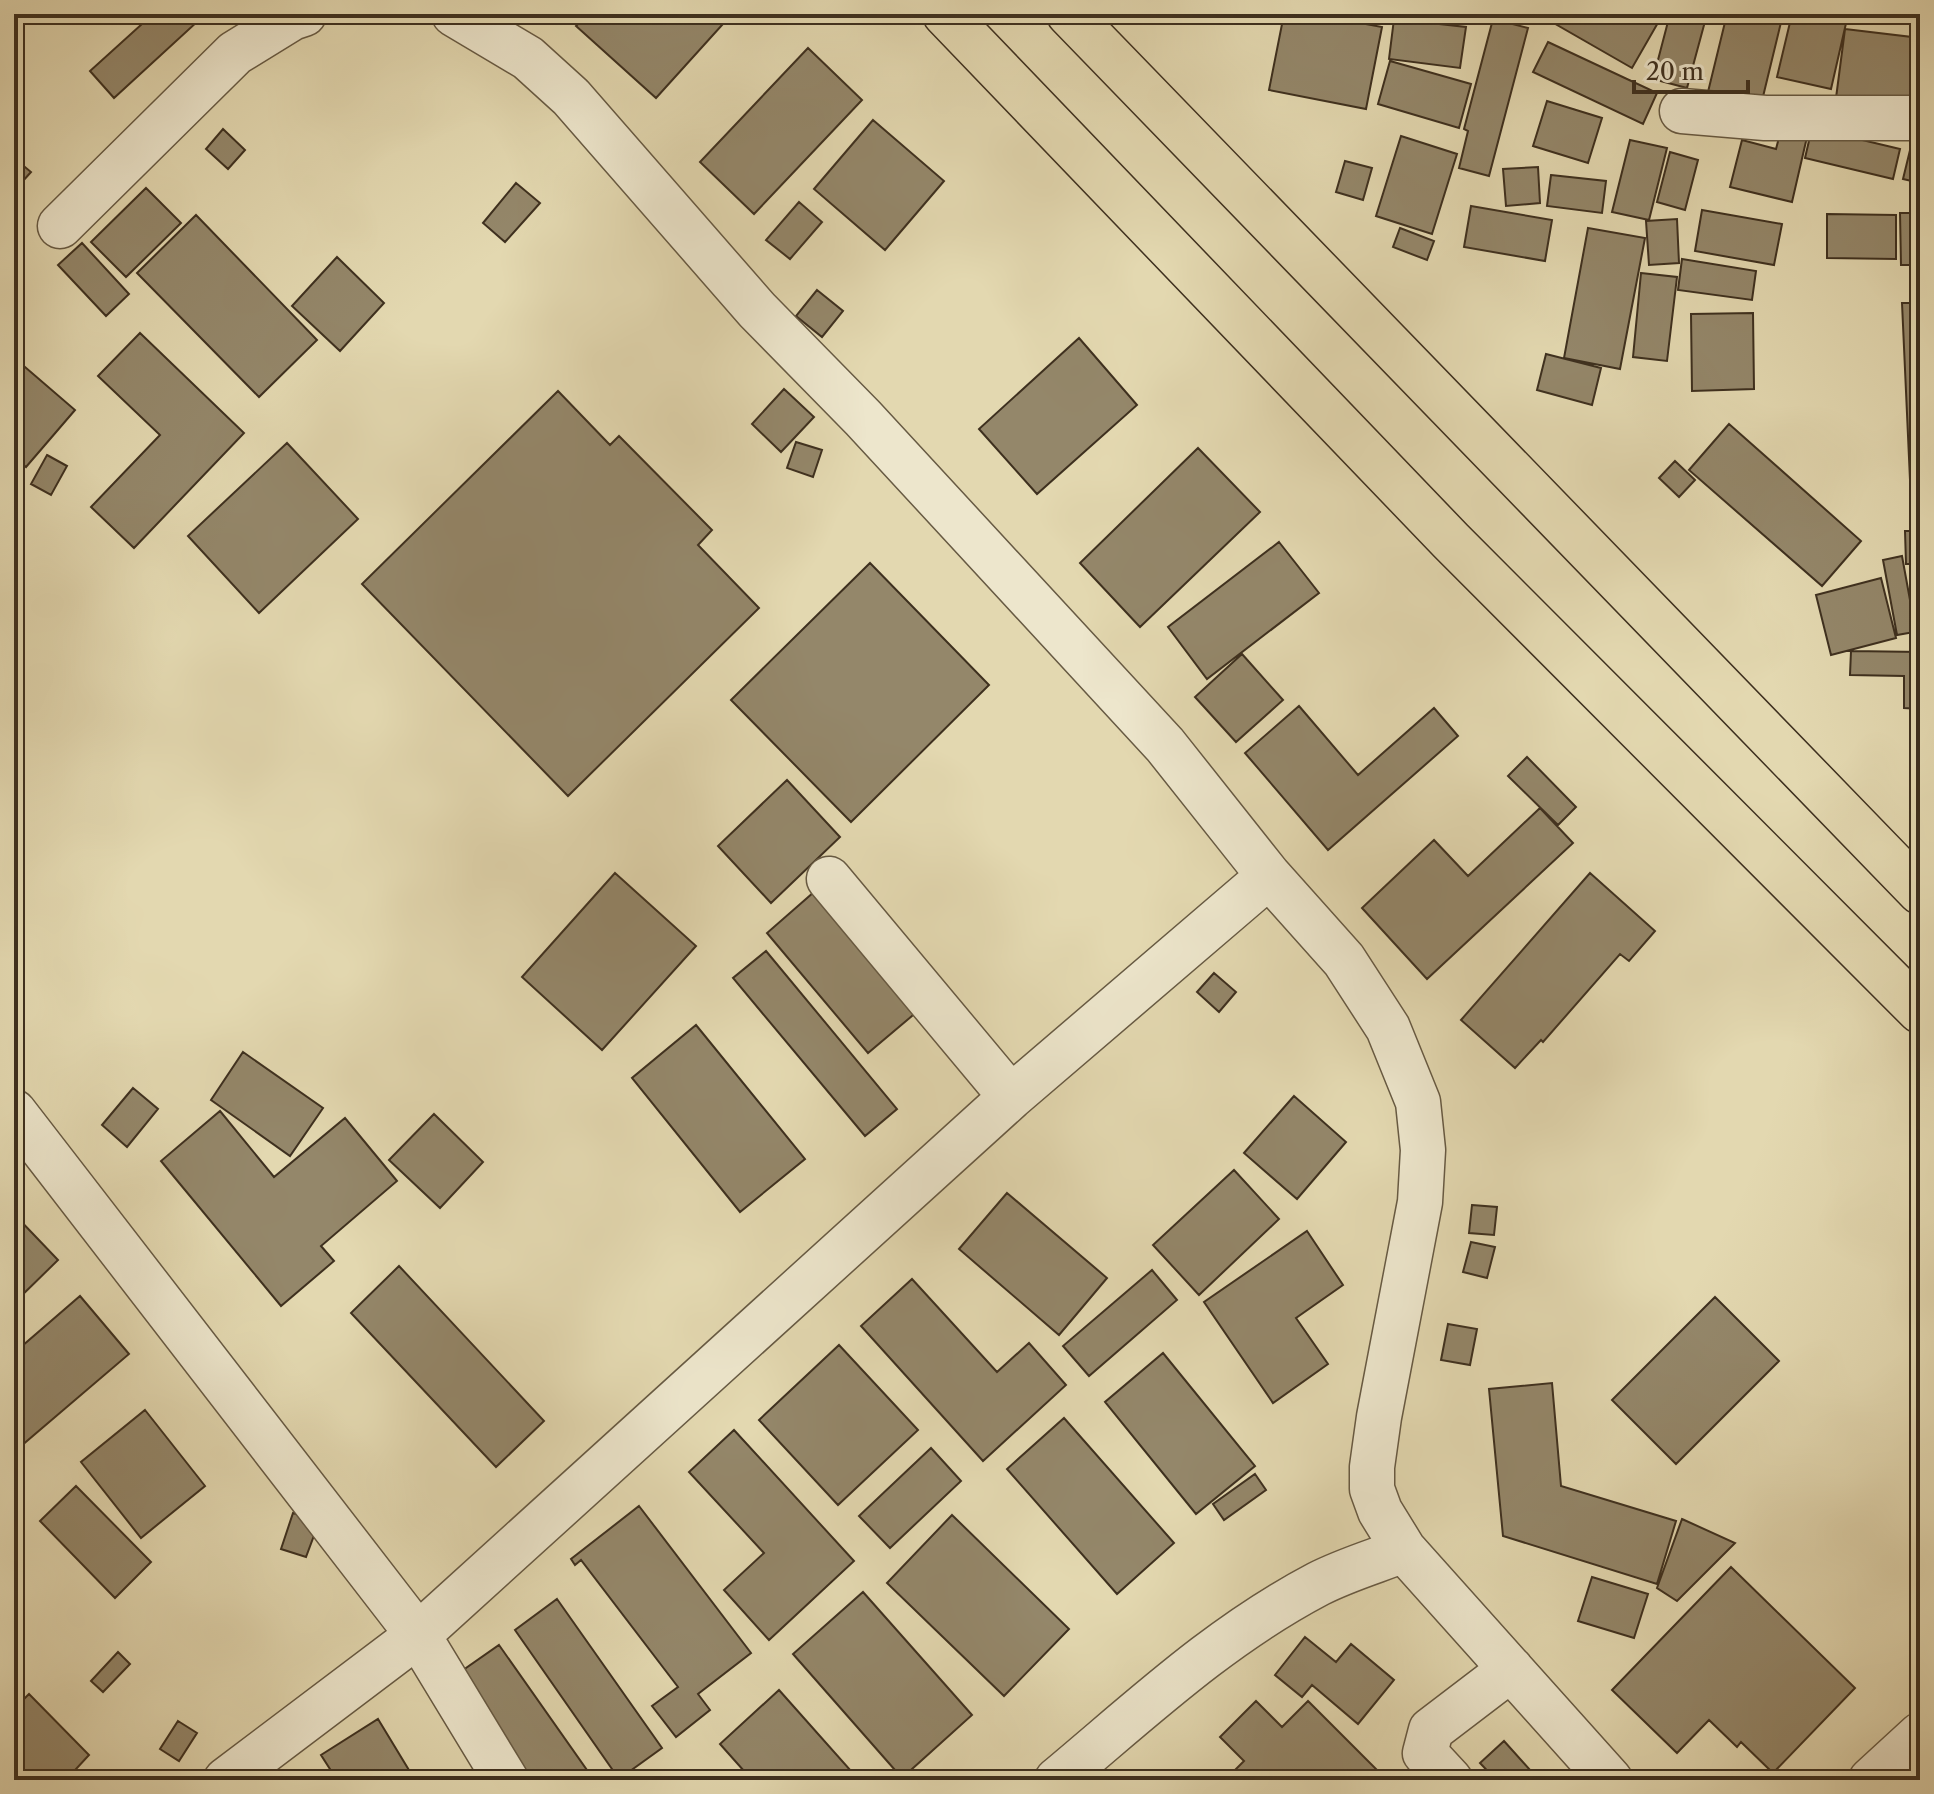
<svg xmlns="http://www.w3.org/2000/svg" width="1934" height="1794" viewBox="0 0 1934 1794" font-family="'Libre Caslon Text',serif">
	<style>
		.building { fill: #94876a; stroke: #3e301f; stroke-width: 2 }
		.lines { fill: none; stroke-linecap: round; stroke-linejoin: round }
		.minor-casing { stroke: #675a43; stroke-width: 47 }
		.major-casing { stroke: #3e301f; stroke-width: 47 }
		.minor { stroke: #ede6cc; stroke-width: 44 }
		.major { stroke: #e3d8b0; stroke-width: 44 }
	</style>
	<rect width="100%" height="100%" fill="#e3d8b0"/>
	<filter id="stains"><feTurbulence type="fractalNoise" baseFrequency=".0025" numOctaves="4"/><feColorMatrix values="0 0 0 0 .2 0 0 0 0 .09 0 0 0 0 .02 0 0 0 .5 -.17"/></filter>
	<radialGradient id="worn" r=".72"><stop offset=".6" stop-color="#630" stop-opacity="0"/><stop offset="1" stop-color="#630" stop-opacity=".3"/></radialGradient>
	<!-- building -->
	<path class="building" d="M 153,14 L 192,14 L 198,21 L 114,98 L 90,71 Z
		M 588,14 L 732,14 L 656,98 L 576,26 Z
		M 1186,14 L 1246,14 L 1246,23 L 1186,23 Z
		M 1284,14 L 1312,14 L 1382,27 L 1366,109 L 1269,90 Z
		M 1538,14 L 1663,14 L 1632,68 Z
		M 1670,14 L 1707,14 L 1687,88 L 1653,79 Z
		M 1727,14 L 1783,14 L 1760,109 L 1707,96 Z
		M 1792,14 L 1828,14 L 1847,19 L 1831,89 L 1777,77 Z
		M 1394,19 L 1466,27 L 1460,68 L 1389,59 Z
		M 1493,19 L 1528,28 L 1489,176 L 1459,168 L 1468,131 L 1464,129 Z
		M 1845,29 L 1920,38 L 1920,109 L 1836,98 Z
		M 1548,42 L 1657,93 L 1643,124 L 1533,72 Z
		M 808,48 L 862,100 L 754,214 L 700,162 Z
		M 1390,61 L 1471,84 L 1459,128 L 1378,104 Z
		M 1547,101 L 1602,118 L 1588,163 L 1533,146 Z
		M 873,120 L 944,181 L 885,250 L 814,189 Z
		M 1812,128 L 1900,149 L 1893,179 L 1805,158 Z
		M 223,129 L 245,150 L 228,169 L 206,149 Z
		M 1781,130 L 1807,137 L 1792,202 L 1730,187 L 1742,140 L 1776,149 Z
		M 1401,136 L 1457,154 L 1432,234 L 1376,216 Z
		M 1630,140 L 1667,148 L 1649,220 L 1612,212 Z
		M 1912,142 L 1920,144 L 1920,183 L 1903,179 Z
		M 1670,152 L 1698,160 L 1685,210 L 1657,202 Z
		M 14,158 L 31,172 L 14,191 Z
		M 1345,161 L 1372,168 L 1363,200 L 1336,192 Z
		M 1538,167 L 1540,203 L 1506,206 L 1503,169 Z
		M 1551,175 L 1606,181 L 1602,213 L 1547,206 Z
		M 516,183 L 540,203 L 505,242 L 483,223 Z
		M 146,188 L 181,223 L 126,277 L 91,242 Z
		M 799,202 L 822,222 L 790,259 L 766,240 Z
		M 1471,206 L 1552,220 L 1545,261 L 1464,247 Z
		M 1702,210 L 1782,224 L 1774,265 L 1695,251 Z
		M 1900,213 L 1920,213 L 1920,265 L 1901,265 Z
		M 1827,214 L 1896,215 L 1896,259 L 1827,258 Z
		M 196,215 L 317,340 L 259,397 L 137,273 Z
		M 1677,219 L 1679,263 L 1649,265 L 1646,221 Z
		M 1400,228 L 1434,241 L 1427,260 L 1393,247 Z
		M 1588,228 L 1645,238 L 1620,369 L 1564,358 Z
		M 82,243 L 129,294 L 106,316 L 58,265 Z
		M 337,257 L 384,303 L 340,351 L 292,306 Z
		M 1682,259 L 1756,271 L 1752,300 L 1678,290 Z
		M 1641,273 L 1677,277 L 1667,361 L 1633,357 Z
		M 817,290 L 843,311 L 822,337 L 796,316 Z
		M 1902,303 L 1920,303 L 1920,524 L 1912,524 Z
		M 1753,313 L 1754,389 L 1692,391 L 1691,314 Z
		M 140,333 L 244,433 L 134,548 L 91,507 L 160,435 L 98,376 Z
		M 1079,338 L 1137,405 L 1037,494 L 979,429 Z
		M 1546,354 L 1601,368 L 1592,405 L 1537,390 Z
		M 18,361 L 75,410 L 26,467 L 14,457 L 14,366 Z
		M 784,389 L 814,417 L 781,452 L 752,424 Z
		M 558,391 L 610,445 L 619,436 L 712,530 L 698,545 L 759,608 L 568,796 L 362,584 Z
		M 1729,424 L 1861,541 L 1822,586 L 1689,470 Z
		M 796,442 L 822,450 L 813,477 L 787,468 Z
		M 287,443 L 358,519 L 259,613 L 188,536 Z
		M 1198,448 L 1260,512 L 1140,627 L 1080,563 Z
		M 47,455 L 67,466 L 51,495 L 31,484 Z
		M 1675,461 L 1695,480 L 1679,497 L 1659,478 Z
		M 1905,531 L 1920,531 L 1920,564 L 1906,564 Z
		M 1279,542 L 1319,593 L 1207,679 L 1168,627 Z
		M 1902,556 L 1910,600 L 1920,598 L 1920,631 L 1897,635 L 1883,560 Z
		M 870,563 L 989,685 L 851,822 L 731,700 Z
		M 1881,578 L 1896,638 L 1831,655 L 1816,595 Z
		M 1851,651 L 1920,652 L 1920,709 L 1904,708 L 1904,676 L 1850,675 Z
		M 1242,654 L 1283,700 L 1236,742 L 1195,697 Z
		M 1299,706 L 1358,775 L 1434,708 L 1458,736 L 1328,850 L 1245,753 Z
		M 1527,757 L 1576,807 L 1558,825 L 1508,776 Z
		M 787,780 L 840,837 L 771,903 L 718,846 Z
		M 1540,808 L 1573,843 L 1427,979 L 1362,908 L 1434,840 L 1468,876 Z
		M 615,873 L 696,946 L 602,1050 L 522,977 Z
		M 1590,873 L 1655,931 L 1629,961 L 1620,954 L 1543,1042 L 1541,1040 L 1515,1068 L 1461,1020 Z
		M 822,885 L 925,1005 L 868,1053 L 767,933 Z
		M 766,951 L 897,1109 L 865,1136 L 733,978 Z
		M 1214,973 L 1236,992 L 1219,1012 L 1197,992 Z
		M 696,1025 L 805,1159 L 740,1212 L 632,1078 Z
		M 243,1052 L 323,1108 L 290,1156 L 211,1100 Z
		M 133,1088 L 158,1109 L 127,1147 L 102,1125 Z
		M 1294,1096 L 1346,1142 L 1297,1199 L 1244,1153 Z
		M 220,1111 L 274,1177 L 345,1118 L 397,1181 L 321,1246 L 334,1261 L 281,1306 L 161,1161 Z
		M 434,1114 L 483,1162 L 440,1208 L 389,1160 Z
		M 1234,1170 L 1279,1219 L 1199,1295 L 1153,1245 Z
		M 1007,1193 L 1107,1278 L 1059,1335 L 959,1249 Z
		M 1472,1205 L 1497,1207 L 1494,1235 L 1469,1233 Z
		M 14,1214 L 58,1260 L 14,1303 Z
		M 1307,1231 L 1343,1285 L 1296,1318 L 1328,1364 L 1273,1403 L 1204,1302 Z
		M 1471,1242 L 1495,1247 L 1487,1278 L 1463,1272 Z
		M 399,1266 L 544,1421 L 496,1467 L 351,1313 Z
		M 1152,1270 L 1177,1300 L 1089,1376 L 1063,1346 Z
		M 912,1279 L 997,1372 L 1029,1343 L 1066,1385 L 983,1461 L 861,1326 Z
		M 80,1296 L 129,1354 L 14,1452 L 14,1353 Z
		M 1715,1297 L 1779,1361 L 1676,1464 L 1612,1400 Z
		M 1448,1324 L 1477,1329 L 1470,1365 L 1441,1360 Z
		M 839,1345 L 918,1430 L 838,1505 L 759,1420 Z
		M 1163,1353 L 1255,1466 L 1196,1514 L 1105,1402 Z
		M 1552,1383 L 1561,1486 L 1676,1521 L 1657,1584 L 1503,1536 L 1489,1389 Z
		M 145,1410 L 205,1486 L 141,1538 L 81,1462 Z
		M 1064,1418 L 1174,1543 L 1117,1594 L 1007,1469 Z
		M 734,1430 L 854,1561 L 769,1640 L 724,1590 L 764,1553 L 689,1472 Z
		M 931,1448 L 961,1481 L 890,1548 L 859,1516 Z
		M 1255,1474 L 1266,1490 L 1224,1520 L 1213,1504 Z
		M 76,1486 L 151,1562 L 115,1598 L 40,1521 Z
		M 639,1506 L 751,1653 L 698,1694 L 710,1710 L 676,1737 L 652,1706 L 678,1687 L 581,1560 L 575,1565 L 571,1559 Z
		M 293,1513 L 319,1522 L 306,1557 L 281,1549 Z
		M 952,1515 L 1069,1629 L 1004,1696 L 887,1583 Z
		M 1682,1519 L 1735,1543 L 1677,1601 L 1657,1588 Z
		M 1731,1567 L 1855,1688 L 1773,1773 L 1741,1742 L 1737,1747 L 1709,1720 L 1677,1753 L 1612,1690 Z
		M 1592,1577 L 1648,1594 L 1634,1638 L 1578,1621 Z
		M 863,1592 L 972,1715 L 902,1778 L 793,1654 Z
		M 557,1599 L 662,1748 L 619,1779 L 515,1630 Z
		M 1305,1637 L 1336,1662 L 1351,1644 L 1394,1680 L 1358,1724 L 1312,1685 L 1302,1697 L 1275,1675 Z
		M 499,1645 L 594,1780 L 530,1780 L 456,1675 Z
		M 118,1652 L 130,1664 L 103,1692 L 91,1681 Z
		M 779,1690 L 859,1780 L 752,1780 L 720,1744 Z
		M 29,1694 L 89,1755 L 76,1769 L 87,1780 L 14,1780 L 14,1752 L 19,1746 L 14,1741 L 14,1709 Z
		M 1256,1701 L 1282,1727 L 1308,1701 L 1387,1780 L 1225,1780 L 1244,1761 L 1220,1737 Z
		M 378,1719 L 415,1780 L 337,1780 L 321,1755 Z
		M 178,1721 L 197,1733 L 179,1761 L 160,1749 Z
		M 1504,1741 L 1539,1780 L 1496,1780 L 1480,1763 Z
		M 914,1771 L 924,1780 L 906,1780 Z
		M 1740,1772 L 1741,1780 L 1699,1780 L 1699,1775 Z"/>
	<g class="lines">
		<!-- minor casing -->
		<g class="minor-casing">
			<path id="minor" d="M 454,14 L 528,58 L 571,97 L 757,310 L 863,418 L 1165,745 L 1269,876 L 1344,960 L 1388,1028 L 1418,1102 L 1423,1150 L 1420,1202 L 1379,1417 L 1372,1467 L 1372,1489 L 1380,1511 L 1404,1550 L 1610,1780
				M 1682,111 L 1765,118 L 1920,118
				M 60,226 L 235,53 L 292,18 L 304,14
				M 829,879 L 1011,1097
				M 14,1112 L 418,1635 L 506,1780
				M 226,1780 L 418,1635 L 1011,1097 L 1269,876
				M 1057,1780 C 1142,1709 1219,1636 1318,1584 C 1345,1570 1376,1561 1404,1550
				M 1450,1780 L 1425,1753 L 1431,1730 L 1511,1669
				M 1871,1780 L 1920,1735"/>
		</g>
		<!-- major casing -->
		<g class="major-casing">
			<path id="major" d="M 945,14 L 1451,541 L 1920,1011
				M 1069,14 L 1920,892"/>
		</g>
		<!-- minor -->
		<use href="#minor" class="minor"/>
		<!-- major -->
		<use href="#major" class="major"/>
	</g>
	<!-- margin -->
	<rect width="1934" height="1794" fill="none" stroke="#e3d8b0" stroke-width="48"/>
	<rect x="16" y="16" width="1902" height="1762" fill="none" stroke="#3e301f" stroke-width="4"/>
	<rect x="24" y="24" width="1886" height="1746" fill="none" stroke="#3e301f" stroke-width="2"/>
	<!-- scale -->
	<path d="M1634 80v12h114v-12" fill="none" stroke="#3e301f" stroke-width="4"/>
	<text x="1646" y="80" font-size="24" fill="#3e301f" stroke="#ede6cc" stroke-width="6" paint-order="stroke">20 m</text>
	<rect width="100%" height="100%" filter="url(#stains)"/>
	<rect width="100%" height="100%" fill="url(#worn)"/>
</svg>
